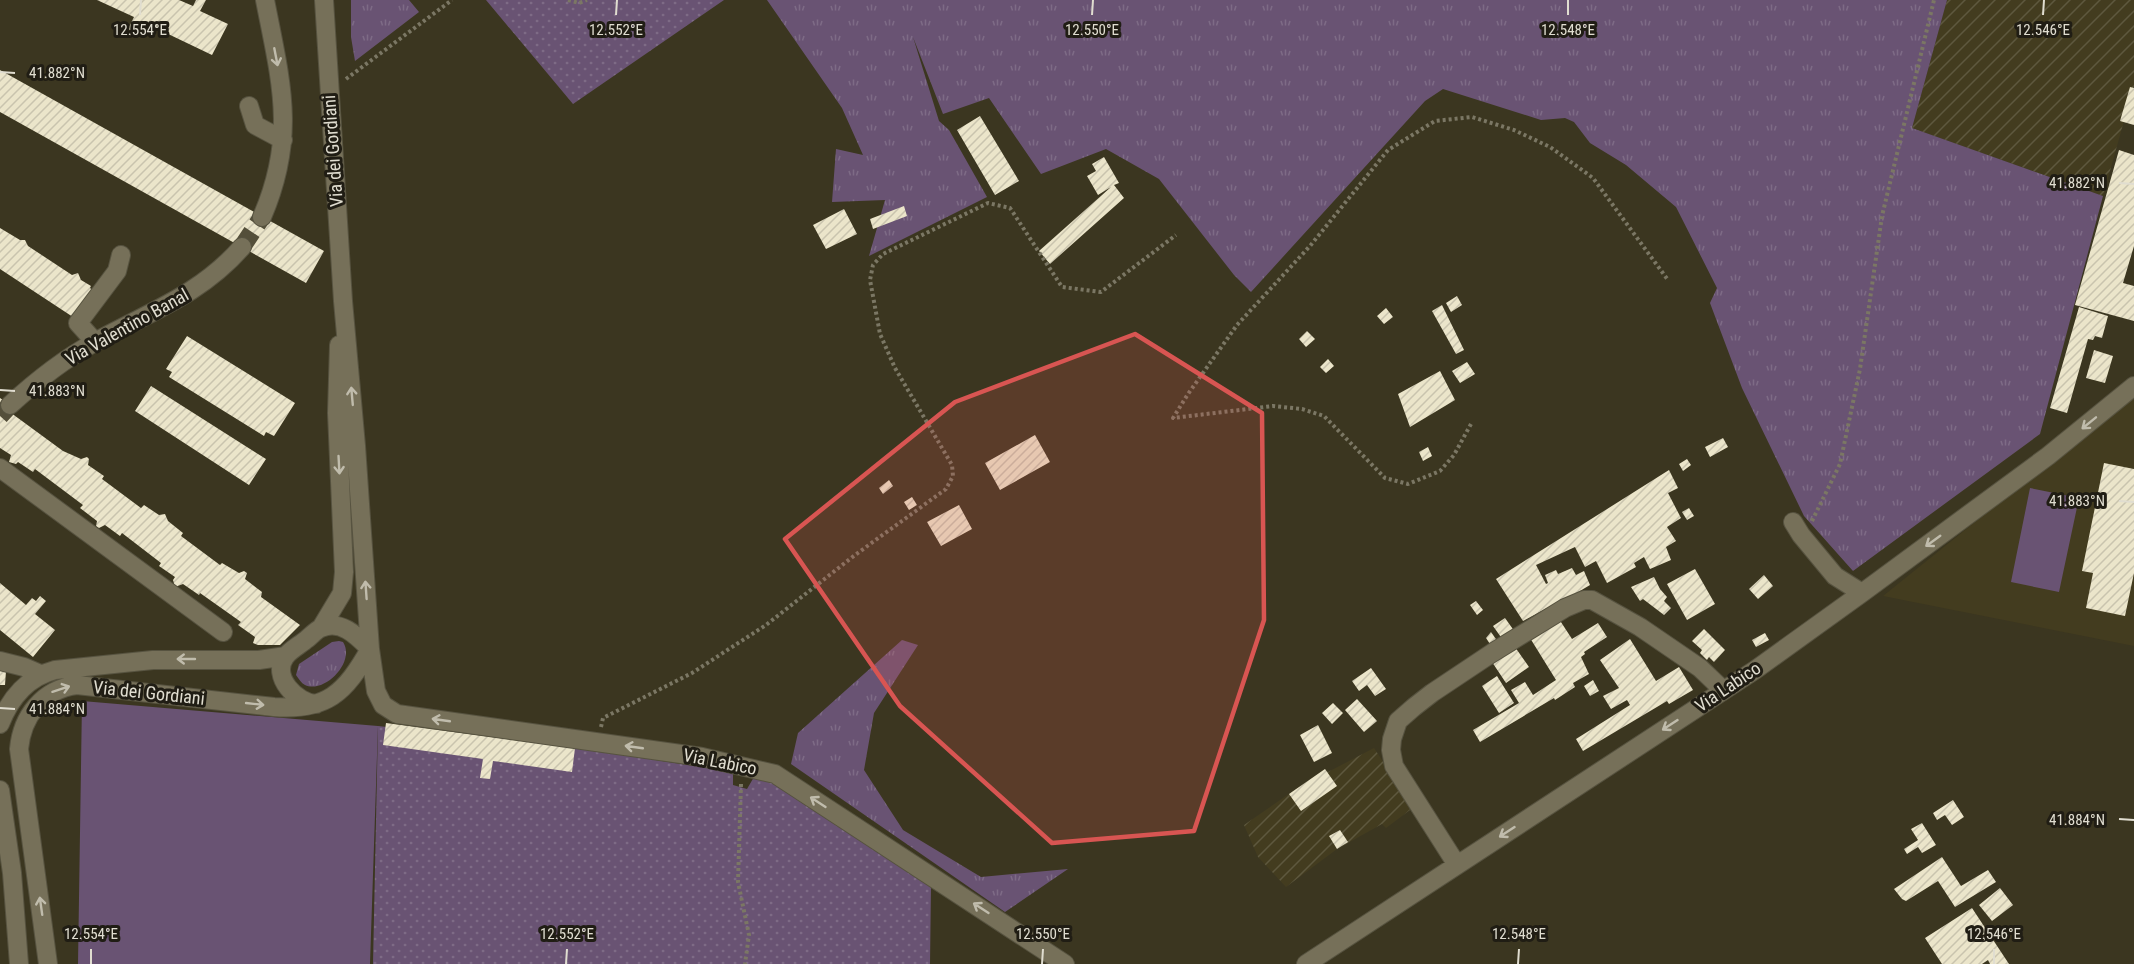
<svg xmlns="http://www.w3.org/2000/svg" width="2134" height="964" viewBox="0 0 2134 964" font-family="'Roboto Condensed',sans-serif">
	<style>
		.built { fill: #433c1f }
		.industrial { fill: url(#industrial-furrows) }
		.grass { fill: url(#grass-tufts) }
		.park { fill: url(#park-dots) }
		.pitch { fill: #695373 }
		.building { fill: url(#building-hatch) }
		.lines { fill: none; stroke-linecap: round; stroke-linejoin: round }
		.minor-tunnel { stroke: #544f3a; stroke-width: 18; stroke-dasharray: 18 9; stroke-linecap: butt }
		.minor-casing { stroke: #575340; stroke-width: 20 }
		.path { stroke: #7b7764; stroke-width: 4; stroke-dasharray: 3 3; stroke-linecap: butt }
		.minor { stroke: #767059; stroke-width: 18 }
		.oneway { stroke: #c0bcac }
		.marked { fill: #d85552; fill-opacity: 0.2; stroke: #d85552; stroke-width: 4.5; stroke-linejoin: round }
		.ticks { fill: none; stroke: #e0ddd0; stroke-width: 2 }
		.labels { text-anchor: middle; stroke-width: 6; stroke-linejoin: round; paint-order: stroke }
		.street-label { font-size: 18px; fill: #e0ddd0; stroke: #201d14 }
		.ticks-label { font-size: 15px; text-anchor: middle; fill: #e0ddd0; stroke: #201d14; stroke-width: 6; stroke-linejoin: round; paint-order: stroke }
	</style>
	<defs>
		<pattern id="industrial-furrows" width="10" height="10" patternUnits="userSpaceOnUse" patternTransform="scale(1.5)"><rect width="10" height="10" fill="#433c1f"/><path d="M-1 1l2-2M0 10L10 0M9 11l2-2" fill="none" stroke="#5e583e"/></pattern>
		<pattern id="grass-tufts" width="24" height="20" patternUnits="userSpaceOnUse" patternTransform="scale(1.5)"><rect width="24" height="20" fill="#695373"/><path d="M3 7l-1-3M5 7V3M7 7l1-3M15 17l-1-3M17 17v-4M19 17l1-3" fill="none" stroke="#7e6b86"/></pattern>
		<pattern id="park-dots" width="8" height="8" patternUnits="userSpaceOnUse" patternTransform="scale(1.5)"><rect width="8" height="8" fill="#695373"/><path d="M2 2h.1M6 6h.1" fill="none" stroke="#7e6b86" stroke-width="1.8" stroke-linecap="round"/></pattern>
		<pattern id="building-hatch" width="6" height="6" patternUnits="userSpaceOnUse" patternTransform="scale(1.5)"><rect width="6" height="6" fill="#ebe5ca"/><path d="M-1 1l2-2M0 6l6-6M5 7l2-2" fill="none" stroke="#c9c4ae"/></pattern>
	</defs>
	<rect width="100%" height="100%" fill="#3b3620"/>
	<!-- built -->
	<path class="built" d="M 2134,394 L 2134,646 L 1883,596 Z"/>
	<!-- industrial -->
	<path class="industrial" d="M 1947,0 L 2134,0 L 2134,85 L 2103,196 L 1912,128 Z
		M 1374,748 L 1401,789 L 1410,810 L 1386,828 L 1382,824 L 1337,849 L 1286,887 L 1258,857 L 1244,825 L 1325,769 L 1328,772 Z"/>
	<!-- grass -->
	<path class="grass" d="M 351,0 L 409,0 L 419,12 L 355,61 L 351,37 Z
		M 767,0 L 1947,0 L 1912,128 L 2103,196 L 2040,434 L 1853,571 L 1804,516 L 1742,388 L 1710,303 L 1717,288 L 1676,207 L 1626,165 L 1590,143 L 1574,122 L 1565,118 L 1541,120 L 1443,89 L 1425,101 L 1251,292 L 1234,275 L 1159,179 L 1106,149 L 1041,174 L 989,98 L 943,114 L 913,37 L 939,121 L 949,130 L 987,197 L 869,256 L 885,200 L 832,202 L 836,149 L 863,155 L 842,108 Z
		M 902,640 L 918,645 L 874,713 L 864,770 L 903,830 L 981,877 L 1068,869 L 1005,912 L 791,764 L 798,733 Z
		M 339,641 L 343,642 C 356,662 324,694 305,685 C 301,683 299,679 296,675 L 299,664 L 332,642 Z"/>
	<!-- park -->
	<path class="park" d="M 486,0 L 724,0 L 573,104 Z
		M 378,726 L 584,749 L 733,772 L 733,785 L 747,789 L 754,777 L 779,784 L 931,885 L 930,964 L 373,964 Z"/>
	<!-- pitch -->
	<path class="pitch" d="M 2030,488 L 2079,498 L 2059,592 L 2011,582 Z
		M 82,701 L 378,726 L 370,964 L 78,964 Z"/>
	<!-- building -->
	<path class="building" d="M 97,0 L 179,0 L 193,6 L 196,0 L 206,0 L 200,11 L 228,24 L 212,55 L 141,21 L 136,32 L 128,29 L 134,17 Z
		M 0,70 L 324,251 L 306,283 L 0,112 Z
		M 2130,87 L 2134,88 L 2134,125 L 2120,121 Z
		M 980,116 L 1019,181 L 995,195 L 957,130 Z
		M 2119,150 L 2134,155 L 2134,246 L 2123,283 L 2134,286 L 2134,321 L 2075,305 Z
		M 1104,157 L 1119,183 L 1114,185 L 1124,198 L 1050,264 L 1039,251 L 1111,187 L 1098,195 L 1087,176 L 1096,171 L 1092,164 Z
		M 904,206 L 907,216 L 873,229 L 870,219 Z
		M 844,209 L 857,234 L 826,249 L 813,225 Z
		M 0,228 L 20,240 L 25,240 L 28,246 L 72,275 L 78,273 L 81,280 L 91,286 L 90,288 L 95,292 L 76,319 L 0,269 Z
		M 1457,296 L 1462,305 L 1451,312 L 1446,303 Z
		M 1442,305 L 1464,350 L 1456,354 L 1432,311 Z
		M 2079,307 L 2108,316 L 2102,338 L 2095,336 L 2093,340 L 2088,339 L 2067,413 L 2050,408 Z
		M 1386,308 L 1393,317 L 1384,324 L 1377,316 Z
		M 1307,331 L 1315,339 L 1306,347 L 1299,339 Z
		M 187,336 L 295,403 L 274,436 L 266,432 L 264,436 L 169,377 L 172,372 L 166,369 Z
		M 2094,350 L 2113,356 L 2105,383 L 2086,378 Z
		M 1328,359 L 1334,366 L 1326,373 L 1320,367 Z
		M 1467,362 L 1475,374 L 1460,383 L 1452,371 Z
		M 1440,371 L 1455,400 L 1410,427 L 1398,394 Z
		M 151,386 L 266,459 L 249,485 L 135,411 Z
		M 0,398 L 10,405 L 7,410 L 63,451 L 81,459 L 87,457 L 89,459 L 88,465 L 104,476 L 102,479 L 141,508 L 144,505 L 159,515 L 165,514 L 168,521 L 183,533 L 181,536 L 220,565 L 222,563 L 239,573 L 244,571 L 247,573 L 245,579 L 262,592 L 261,597 L 300,625 L 280,645 L 258,645 L 253,643 L 255,637 L 238,625 L 241,622 L 200,593 L 199,595 L 183,584 L 175,587 L 173,580 L 175,577 L 159,566 L 161,563 L 122,533 L 120,536 L 105,525 L 99,528 L 96,526 L 97,521 L 80,508 L 83,505 L 35,469 L 33,472 L 18,462 L 16,464 L 9,462 L 11,455 L 0,448 Z
		M 1035,435 L 1050,462 L 1000,490 L 985,463 Z
		M 1723,438 L 1728,447 L 1710,457 L 1705,447 Z
		M 1428,447 L 1432,456 L 1423,461 L 1419,452 Z
		M 1687,459 L 1691,465 L 1683,471 L 1679,464 Z
		M 2104,463 L 2134,469 L 2134,573 L 2125,616 L 2086,608 L 2093,573 L 2082,571 Z
		M 1669,470 L 1678,488 L 1668,493 L 1681,518 L 1667,527 L 1676,541 L 1666,547 L 1671,560 L 1650,569 L 1644,557 L 1634,563 L 1636,567 L 1607,583 L 1596,561 L 1585,567 L 1575,547 L 1536,565 L 1546,584 L 1548,583 L 1545,575 L 1556,570 L 1558,574 L 1572,568 L 1576,575 L 1584,571 L 1590,585 L 1548,610 L 1547,608 L 1523,621 L 1496,579 Z
		M 889,480 L 893,486 L 883,494 L 879,488 Z
		M 912,497 L 917,505 L 909,510 L 904,502 Z
		M 959,505 L 972,529 L 941,546 L 927,522 Z
		M 1689,508 L 1694,516 L 1687,520 L 1682,512 Z
		M 1695,569 L 1715,604 L 1687,620 L 1667,584 Z
		M 1764,575 L 1773,586 L 1758,599 L 1749,589 Z
		M 1654,577 L 1660,589 L 1667,597 L 1664,601 L 1671,608 L 1664,615 L 1643,599 L 1640,601 L 1631,587 Z
		M 0,583 L 26,605 L 32,598 L 36,601 L 40,596 L 46,601 L 35,614 L 55,630 L 33,657 L 0,630 Z
		M 1476,601 L 1483,610 L 1477,615 L 1470,605 Z
		M 1505,618 L 1515,632 L 1503,640 L 1493,626 Z
		M 1559,619 L 1572,639 L 1598,623 L 1607,637 L 1584,652 L 1585,654 L 1581,657 L 1589,674 L 1573,683 L 1575,687 L 1555,700 L 1554,698 L 1480,742 L 1473,730 L 1519,703 L 1511,690 L 1525,682 L 1533,695 L 1556,680 L 1530,638 Z
		M 1704,629 L 1725,650 L 1714,662 L 1709,657 L 1707,660 L 1700,653 L 1702,650 L 1692,641 Z
		M 1491,632 L 1498,642 L 1492,647 L 1486,638 Z
		M 1765,633 L 1769,640 L 1756,647 L 1752,640 Z
		M 1630,639 L 1656,681 L 1679,667 L 1693,690 L 1669,704 L 1667,701 L 1583,751 L 1576,739 L 1630,705 L 1627,700 L 1611,709 L 1603,696 L 1619,688 L 1600,660 Z
		M 1515,647 L 1529,667 L 1506,683 L 1492,662 Z
		M 1371,668 L 1386,689 L 1375,696 L 1367,685 L 1359,691 L 1352,681 Z
		M 0,670 L 6,671 L 5,685 L 0,685 Z
		M 1497,676 L 1514,703 L 1499,713 L 1482,686 Z
		M 1593,680 L 1599,691 L 1590,696 L 1584,686 Z
		M 1357,699 L 1377,721 L 1364,732 L 1345,710 Z
		M 1333,703 L 1343,713 L 1332,724 L 1322,713 Z
		M 386,723 L 575,748 L 572,772 L 493,761 L 490,779 L 480,778 L 483,759 L 383,745 Z
		M 1318,725 L 1332,753 L 1314,762 L 1300,735 Z
		M 1325,769 L 1337,786 L 1301,811 L 1289,794 Z
		M 1953,800 L 1964,817 L 1952,825 L 1945,815 L 1937,820 L 1933,813 Z
		M 1922,823 L 1936,845 L 1922,853 L 1918,847 L 1907,854 L 1904,849 L 1918,840 L 1911,829 Z
		M 1340,830 L 1348,842 L 1337,849 L 1329,836 Z
		M 1942,857 L 1961,886 L 1988,870 L 1996,882 L 1955,907 L 1938,881 L 1906,901 L 1902,899 L 1894,889 Z
		M 2000,888 L 2013,905 L 1992,921 L 1979,905 Z
		M 1972,908 L 2009,964 L 1990,964 L 1988,960 L 1982,964 L 1942,964 L 1925,938 Z"/>
	<g class="lines">
		<!-- minor-tunnel -->
		<path class="minor-tunnel" d="M 242,247 L 262,217
			M 0,416 L 10,405"/>
		<!-- minor casing -->
		<g class="minor-casing">
			<path id="minor" d="M 324,0 L 343,301 L 356,446 L 370,649 L 376,691 L 383,705 L 397,714 L 702,757 L 775,774 L 1065,964
				M 249,106 L 255,125 L 283,140
				M 262,217 C 297,136 281,82 265,0
				M 95,342 L 78,323 L 117,271 L 121,255
				M 10,405 C 36,381 64,359 95,342 C 149,312 200,295 242,247
				M 0,468 L 223,632
				M 1793,522 L 1801,535 L 1835,576 L 1862,593
				M 321,628 L 342,593 L 344,572 L 337,413 L 339,345
				M 0,661 L 24,667 L 40,674
				M 316,704 C 297,703 271,677 285,657 C 290,650 300,645 307,639 C 311,636 316,630 321,628 C 341,619 357,636 370,649
				M 0,724 C 10,698 28,677 55,670 L 153,660 L 259,660 L 286,656
				M 0,790 L 12,873 L 19,964
				M 1457,865 L 1394,766 L 1391,750 L 1392,739 L 1398,721 L 1414,707 L 1432,693 L 1492,653 L 1565,608 L 1584,600 L 1592,600 L 1640,627 L 1700,668 L 1723,690
				M 48,964 L 19,749 C 22,716 43,689 77,685 L 274,707 C 327,711 345,693 370,649
				M 1306,964 L 1755,670 L 1862,593 L 2048,456 L 2134,386"/>
		</g>
		<!-- path -->
		<path class="path" d="M 568,0 L 579,3 L 587,0
			M 346,79 L 452,0
			M 1471,424 L 1454,455 L 1440,471 L 1408,484 L 1385,478 L 1324,416 L 1302,409 L 1273,406 L 1173,418 L 1188,394 L 1237,325 L 1310,246 L 1388,150 L 1435,121 L 1472,117 L 1514,130 L 1550,147 L 1593,178 L 1668,280
			M 1812,521 L 1840,464 L 1860,369 L 1882,216 L 1934,0
			M 601,727 L 603,718 L 692,673 L 766,625 L 855,555 L 946,489 L 953,476 L 952,465 L 895,368 L 880,334 L 870,280 L 873,265 L 883,254 L 988,203 L 1010,208 L 1062,287 L 1101,292 L 1176,235
			M 741,784 L 738,882 L 749,935 L 745,964"/>
		<!-- minor -->
		<use href="#minor" class="minor"/>
	</g>
	<!-- one-way arrows -->
	<defs><path id="oneway-shaft" d="M-6 0H5M1.5-3L5.5 0L1.5 3" fill="none" stroke-width="1.6" stroke-linecap="round" stroke-linejoin="round" transform="scale(1.5)"/></defs>
	<g class="oneway">
		<use href="#oneway-shaft" transform="translate(276 57) rotate(79)"/>
		<use href="#oneway-shaft" transform="translate(352 396) rotate(-95)"/>
		<use href="#oneway-shaft" transform="translate(2089 423) rotate(141)"/>
		<use href="#oneway-shaft" transform="translate(339 465) rotate(87)"/>
		<use href="#oneway-shaft" transform="translate(1933 541) rotate(144)"/>
		<use href="#oneway-shaft" transform="translate(366 590) rotate(-94)"/>
		<use href="#oneway-shaft" transform="translate(186 659) rotate(-180)"/>
		<use href="#oneway-shaft" transform="translate(61 689) rotate(-18)"/>
		<use href="#oneway-shaft" transform="translate(255 704) rotate(6)"/>
		<use href="#oneway-shaft" transform="translate(441 720) rotate(-172)"/>
		<use href="#oneway-shaft" transform="translate(1670 725) rotate(147)"/>
		<use href="#oneway-shaft" transform="translate(634 747) rotate(-172)"/>
		<use href="#oneway-shaft" transform="translate(818 802) rotate(-147)"/>
		<use href="#oneway-shaft" transform="translate(1507 832) rotate(147)"/>
		<use href="#oneway-shaft" transform="translate(41 906) rotate(-98)"/>
		<use href="#oneway-shaft" transform="translate(981 908) rotate(-147)"/>
	</g>
	<!-- marked area -->
	<path class="marked" d="M 1135,334 L 1262,413 L 1264,620 L 1194,831 L 1052,843 L 900,706 L 785,539 L 955,402 Z"/>
	<!-- ticks -->
	<path class="ticks" d="M 140,15 L 141,0M 616,15 L 617,0M 1092,15 L 1093,0M 1568,15 L 1568,0M 2043,15 L 2044,0M 0,72 L 15,73M 2119,183 L 2134,184M 0,390 L 15,391M 2119,501 L 2134,502M 0,708 L 15,709M 2119,819 L 2134,820M 91,964 L 91,949M 566,964 L 567,949M 1042,964 L 1043,949M 1518,964 L 1519,949M 1994,964 L 1994,949"/>
	<g class="labels">
		<!-- street labels -->
		<g class="street-label">
			<text transform="translate(333 151) rotate(-94)" y="6">Via dei Gordiani</text>
			<text transform="translate(127 327) rotate(-29)" y="6">Via Valentino Banal</text>
			<text transform="translate(1728 687) rotate(-34)" y="6">Via Labico</text>
			<text transform="translate(149 693) rotate(6)" y="6">Via dei Gordiani</text>
			<text transform="translate(720 762) rotate(11)" y="6">Via Labico</text>
		</g>
	</g>
	<g class="ticks-label">
		<text x="140" y="35">12.554°E</text>
		<text x="616" y="35">12.552°E</text>
		<text x="1092" y="35">12.550°E</text>
		<text x="1568" y="35">12.548°E</text>
		<text x="2043" y="35">12.546°E</text>
		<text x="57" y="78">41.882°N</text>
		<text x="2077" y="188">41.882°N</text>
		<text x="57" y="396">41.883°N</text>
		<text x="2077" y="506">41.883°N</text>
		<text x="57" y="714">41.884°N</text>
		<text x="2077" y="825">41.884°N</text>
		<text x="91" y="939">12.554°E</text>
		<text x="567" y="939">12.552°E</text>
		<text x="1043" y="939">12.550°E</text>
		<text x="1519" y="939">12.548°E</text>
		<text x="1994" y="939">12.546°E</text>
	</g>
</svg>
